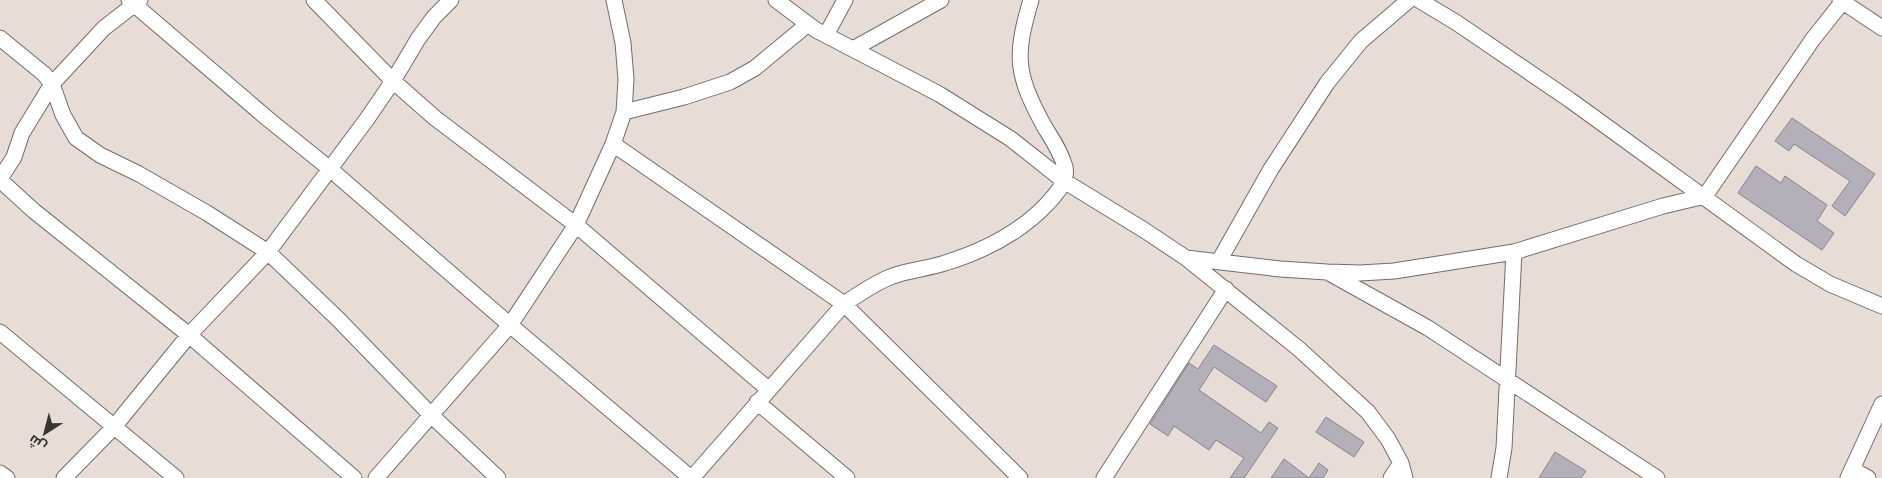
<svg xmlns="http://www.w3.org/2000/svg" width="1882" height="478" viewBox="0 0 1882 478" font-family="'Open Sans',Cairo,sans-serif">
	<style>
		.building { fill: #b4b0ba; stroke: #88838d }
		.lines { fill: none; stroke-linecap: round; stroke-linejoin: round }
		.street-casing { stroke: #756c66; stroke-width: 17 }
		.street { stroke: #fff; stroke-width: 15 }
	</style>
	<rect width="100%" height="100%" fill="#e7ddd6"/>
	<!-- building -->
	<path class="building" d="M 1792,118 L 1875,174 L 1845,216 L 1832,206 L 1850,181 L 1794,144 L 1789,151 L 1775,141 Z
		M 1756,166 L 1781,183 L 1785,176 L 1827,205 L 1817,221 L 1834,233 L 1822,250 L 1738,193 Z
		M 1214,345 L 1277,386 L 1266,402 L 1214,367 L 1199,390 L 1261,433 L 1269,422 L 1278,428 L 1244,478 L 1230,478 L 1244,458 L 1216,440 L 1209,450 L 1174,426 L 1168,436 L 1150,424 L 1189,363 L 1198,369 Z
		M 1326,417 L 1364,442 L 1354,457 L 1316,432 Z
		M 1555,452 L 1586,471 L 1581,478 L 1539,478 Z
		M 1284,459 L 1309,478 L 1319,463 L 1328,470 L 1323,478 L 1271,478 Z"/>
	<g class="lines">
		<!-- street casing -->
		<g class="street-casing">
			<path id="street" d="M 129,0 L 268,119 L 330,169 L 510,325 L 691,478
				M 314,0 L 393,81 L 435,118 L 576,225 L 768,389
				M 776,0 L 816,30 L 939,94 L 1011,139 L 1064,181 L 1144,230 L 1186,258 L 1299,349 L 1368,412 L 1388,439 L 1401,463 L 1405,478
				M 1419,0 L 1457,23 L 1570,100 L 1796,264 L 1830,284 L 1882,306
				M 1840,0 L 1882,28
				M 826,35 L 845,0
				M 0,38 L 44,74 L 52,84 L 63,115 L 76,138 L 100,155 L 139,174 L 207,213 L 268,252 L 338,319 L 431,415 L 498,478
				M 853,49 L 941,0
				M 624,112 L 684,97 L 730,82 L 755,68 L 808,24
				M 613,144 L 844,304 L 1020,478
				M 0,179 L 14,157 L 22,133 L 52,84 L 104,28 L 140,0
				M 0,180 L 34,211 L 189,335 L 354,478
				M 1186,258 L 1280,269 L 1327,272 L 1360,273 L 1394,271 L 1514,252 L 1663,206 L 1705,196 L 1813,39 L 1844,0
				M 1219,261 L 1271,169 L 1327,83 L 1361,41 L 1409,0
				M 1331,274 L 1428,328 L 1657,478
				M 0,332 L 176,478
				M 757,402 L 847,478
				M 1852,469 L 1868,478
				M 0,473 L 7,478
				M 64,478 L 113,428 L 189,335 L 268,252 L 367,119 L 393,81 L 418,39 L 434,17 L 451,0
				M 376,478 L 510,325 L 576,225 L 613,144 L 624,112 L 626,79 L 623,43 L 614,0
				M 692,478 L 844,304 C 859,294 873,284 890,277 C 907,270 927,269 945,263 C 984,251 1020,233 1048,203 C 1057,193 1068,181 1065,167 C 1061,152 1052,139 1044,126 C 1016,74 1014,57 1031,0
				M 1104,478 L 1226,289
				M 1391,478 L 1401,463
				M 1499,478 L 1504,448 L 1514,252
				M 1848,478 L 1882,404"/>
		</g>
		<!-- street -->
		<use href="#street" class="street"/>
	</g>
	<!-- north arrow -->
	<g transform="translate(45 433) rotate(216)" stroke="#e7ddd6" stroke-width="4" paint-order="stroke">
	<path d="M0-4L9 19L0 12L-9 19Z" fill="#393532"/>
	<text y="-8" font-size="14" font-weight="bold" text-anchor="middle" fill="#393532">ش</text>
	</g>
</svg>
